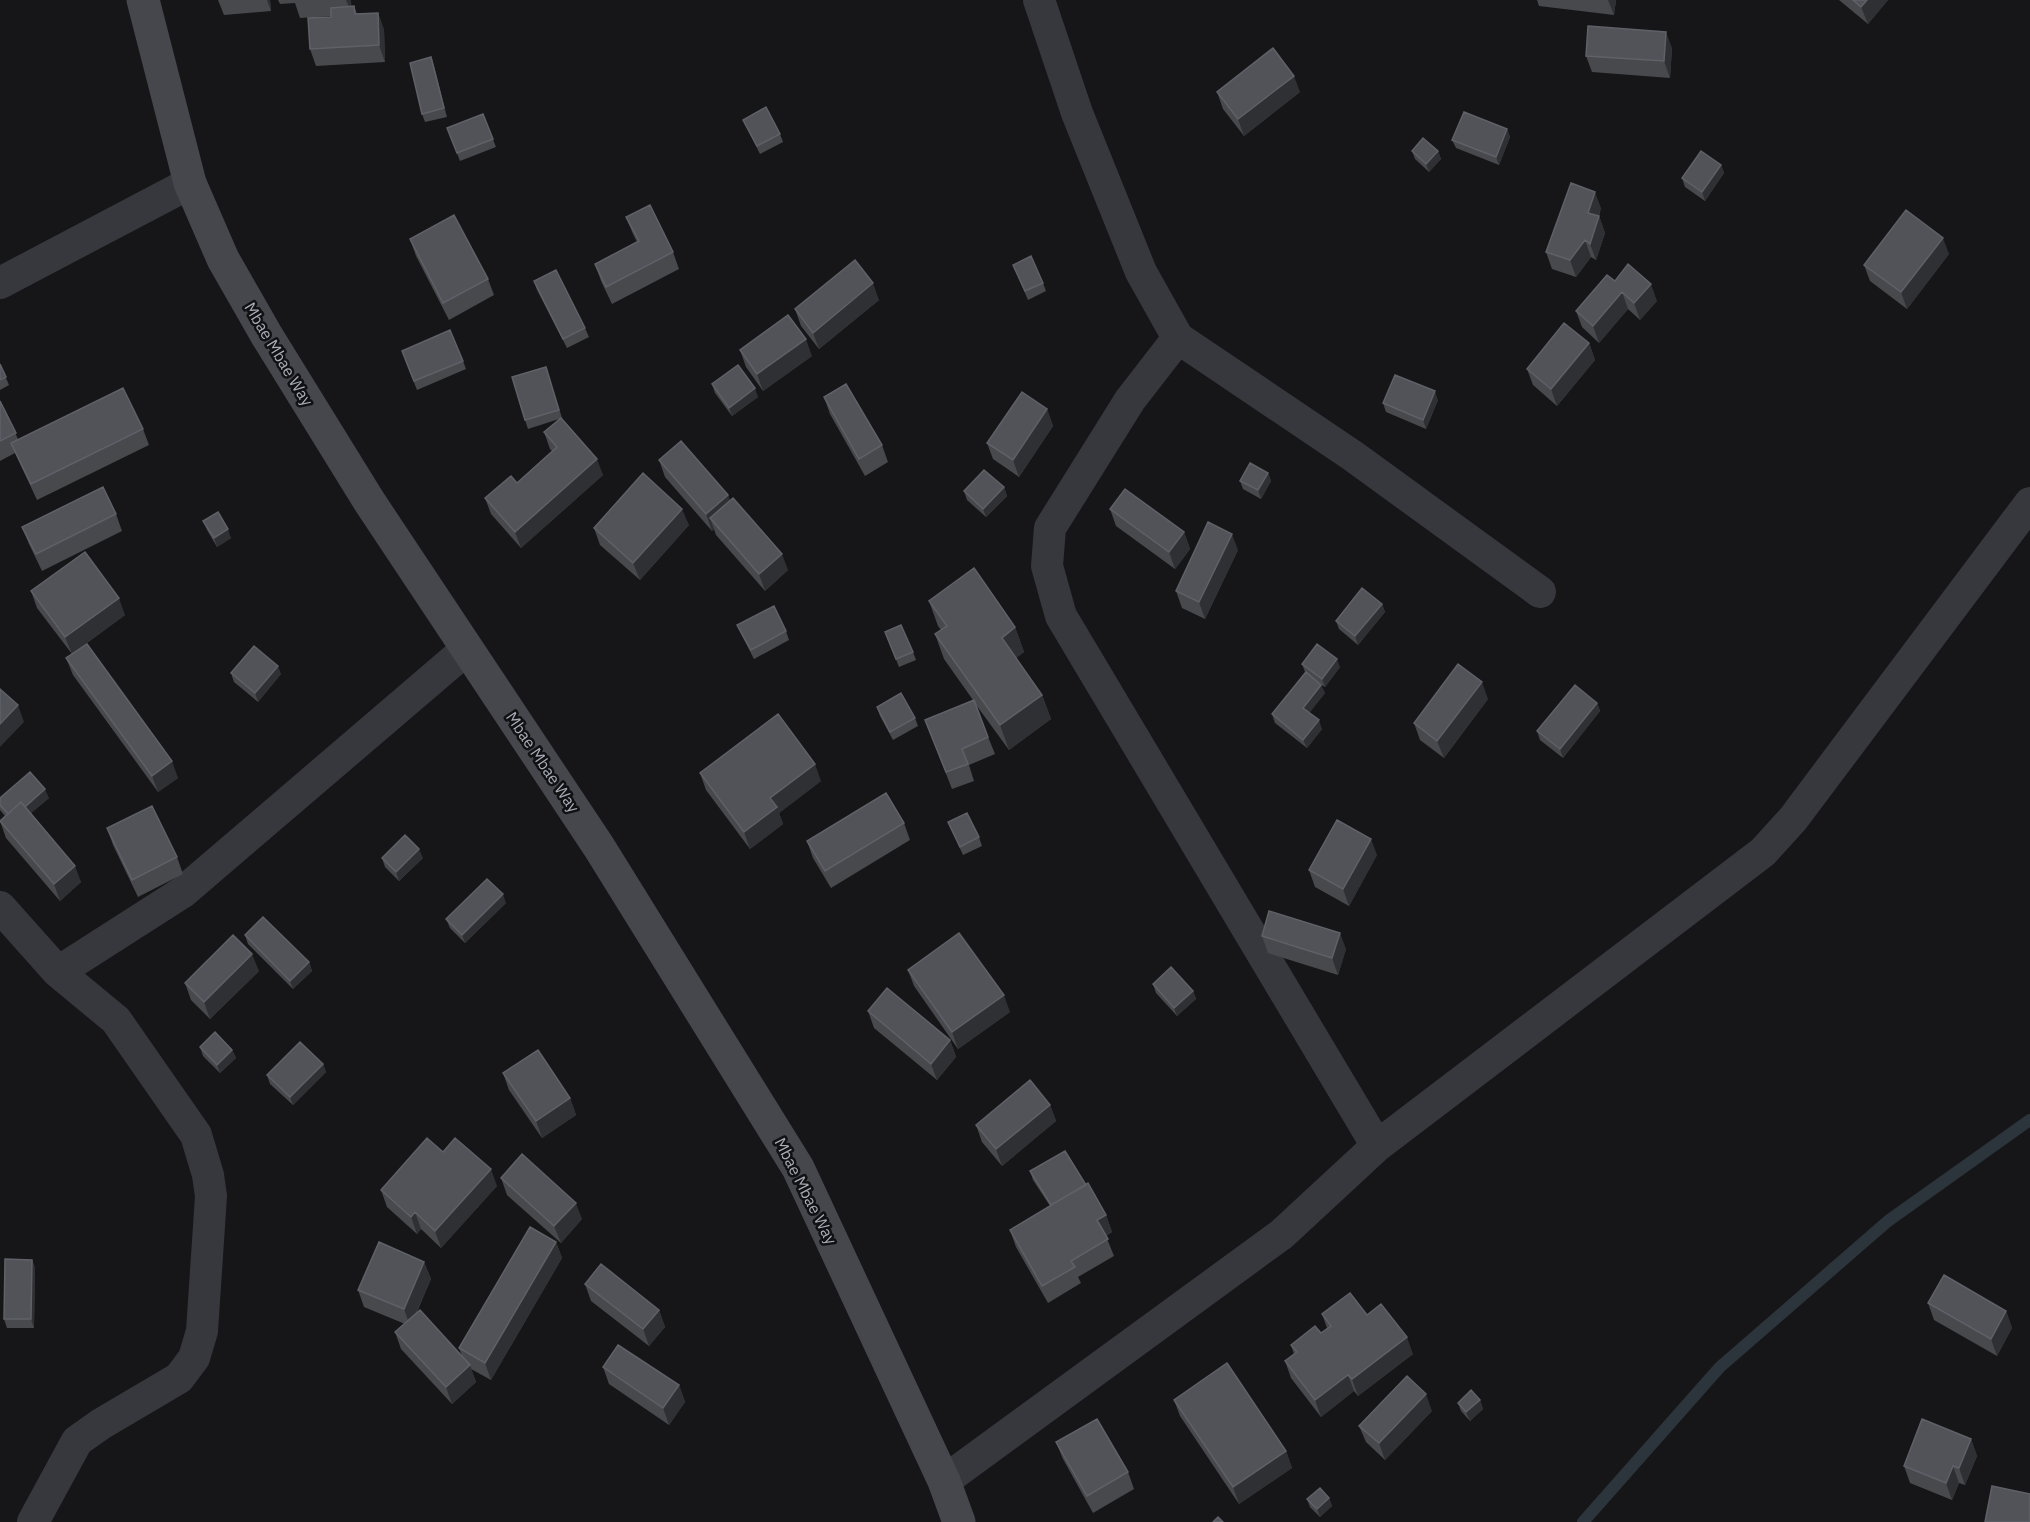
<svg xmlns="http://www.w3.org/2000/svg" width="2030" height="1522" viewBox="0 0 2030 1522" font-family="'IBM Plex Sans',sans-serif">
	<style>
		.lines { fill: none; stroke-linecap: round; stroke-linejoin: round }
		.stream { stroke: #2c353c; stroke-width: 12 }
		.street { stroke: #37383d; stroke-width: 32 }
		.secondary { stroke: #45474d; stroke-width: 33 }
		.wall { fill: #47494d }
		.shaded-wall { fill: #2f3033 }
		.building { fill: #525359; stroke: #5f6168; stroke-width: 1.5 }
		.labels { text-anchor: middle; stroke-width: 5; stroke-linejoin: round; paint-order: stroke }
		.street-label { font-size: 16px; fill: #a8adb8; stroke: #111113 }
	</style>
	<rect width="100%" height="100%" fill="#161618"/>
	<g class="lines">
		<!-- stream -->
		<path class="stream" d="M 1583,1522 L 1720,1367 L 1888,1221 L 2030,1120"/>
		<!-- street -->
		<path class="street" d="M 1039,0 L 1077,113 L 1141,272 L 1178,338 L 1130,400 L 1050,528 L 1047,566 L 1061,616 L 1377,1146
			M 0,283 L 190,183
			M 1178,338 L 1353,456 L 1540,592
			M 0,907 L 58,972 L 116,1020 L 196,1135 L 208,1175 L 211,1196 L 202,1331 L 194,1358 L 179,1378 L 101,1424 L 77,1441 L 33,1522
			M 58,972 L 183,892 L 467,649
			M 944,1481 L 1282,1234 L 1377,1146 L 1763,852 L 1793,819 L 2030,503"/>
		<!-- secondary -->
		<path class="secondary" d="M 143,0 L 190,183 L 223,259 L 267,336 L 369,501 L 599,847 L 798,1168 L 944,1481 L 959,1522"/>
	</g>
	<!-- wall -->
	<path class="wall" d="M 218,0 L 270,0 L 271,11 L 224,15 Z
		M 278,0 L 351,0 L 351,7 L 354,6 L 357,14 L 378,13 L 384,30 L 385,62 L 316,66 L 310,49 L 331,16 L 300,18 L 295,3 L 280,4 Z
		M 1537,0 L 1616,0 L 1614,15 L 1539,6 Z
		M 1839,0 L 1888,0 L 1868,24 Z
		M 1672,48 L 1670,78 L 1592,72 L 1586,56 Z
		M 431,57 L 434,66 L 447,117 L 425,122 L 422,114 Z
		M 1217,92 L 1300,92 L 1244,136 L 1223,109 Z
		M 483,114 L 496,147 L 460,161 L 447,128 Z
		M 743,120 L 780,134 L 783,142 L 760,154 Z
		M 1507,129 L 1510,137 L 1499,165 L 1456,148 L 1452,140 Z
		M 1412,151 L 1438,151 L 1441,159 L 1429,172 L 1415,159 Z
		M 1721,165 L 1724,173 L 1705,201 L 1685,187 L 1682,178 Z
		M 1601,208 L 1599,216 L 1605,233 L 1596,260 L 1591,257 L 1576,277 L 1552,269 L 1546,252 Z
		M 626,217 L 673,252 L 679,269 L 612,304 L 601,281 L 595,264 L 637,242 L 633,234 Z
		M 410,239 L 488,279 L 494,295 L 449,320 L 416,256 Z
		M 1949,254 L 1907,309 L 1870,281 L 1864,265 Z
		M 1013,265 L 1043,283 L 1046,291 L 1028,300 Z
		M 534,281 L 585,328 L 589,337 L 567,348 L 537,290 Z
		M 1615,281 L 1657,301 L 1640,320 L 1628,309 L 1599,343 L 1582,327 L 1576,311 Z
		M 879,300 L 819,349 L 801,326 L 795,309 Z
		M 1589,343 L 1595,360 L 1557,406 L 1533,385 L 1527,369 Z
		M 740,350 L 812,356 L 763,391 L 746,367 Z
		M 405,360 L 463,361 L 466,369 L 417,390 Z
		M 0,364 L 9,385 L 0,390 Z
		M 546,367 L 562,418 L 561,419 L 603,475 L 521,548 L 491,514 L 485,498 L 517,483 L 552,451 L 550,449 L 544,432 L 559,419 L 528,429 L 525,420 Z
		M 712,384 L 758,397 L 732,416 L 715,393 Z
		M 824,397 L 882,445 L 888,462 L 865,476 L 830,414 Z
		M 1438,400 L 1426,429 L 1386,412 L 1383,403 Z
		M 0,401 L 18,439 L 143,429 L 149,445 L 37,500 L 15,453 L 0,461 Z
		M 1047,409 L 1053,426 L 1019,477 L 993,459 L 987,443 Z
		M 659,460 L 728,495 L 730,501 L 788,570 L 765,591 L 716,535 L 714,529 L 712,531 L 665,477 Z
		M 1268,473 L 1271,481 L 1261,499 L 1243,489 L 1240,481 Z
		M 1004,487 L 1007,496 L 986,517 L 967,500 L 964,491 Z
		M 1110,509 L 1184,532 L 1190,549 L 1175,569 L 1116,526 Z
		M 116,514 L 122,531 L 42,571 L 29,544 L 22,527 Z
		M 203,521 L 231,538 L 217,547 L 207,530 Z
		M 689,525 L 640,580 L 600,545 L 594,528 Z
		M 1238,550 L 1205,619 L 1182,608 L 1176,591 Z
		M 31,591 L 125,615 L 72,654 L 37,608 Z
		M 929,601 L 1015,627 L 1024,652 L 1016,658 L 1042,695 L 1051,719 L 1009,750 L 974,702 L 995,754 L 969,765 L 974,781 L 952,789 L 925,720 L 973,700 L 944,659 L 935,634 L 941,630 L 938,626 Z
		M 1382,604 L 1385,612 L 1358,645 L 1339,629 L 1336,621 Z
		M 737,625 L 786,631 L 789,640 L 754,659 L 741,634 Z
		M 885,632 L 913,652 L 916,660 L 899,667 Z
		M 66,658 L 178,778 L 158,792 L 73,675 Z
		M 1302,664 L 1340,667 L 1325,687 L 1320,684 L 1325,693 L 1309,713 L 1322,729 L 1307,748 L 1275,723 L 1272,714 L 1305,672 Z
		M 231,673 L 281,674 L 258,702 L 234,682 Z
		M 1488,699 L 1444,758 L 1420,740 L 1414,723 Z
		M 1597,703 L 1600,711 L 1563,758 L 1540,740 L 1537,731 Z
		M 877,707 L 915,718 L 918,726 L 893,740 L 880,716 Z
		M 700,773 L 821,781 L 779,813 L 783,824 L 750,849 L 706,790 Z
		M 0,798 L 49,798 L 31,813 L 81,882 L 60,901 L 6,838 L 0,821 L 5,816 L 0,810 Z
		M 948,822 L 979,837 L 982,846 L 963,855 Z
		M 904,823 L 910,840 L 831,888 L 813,858 L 807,841 Z
		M 107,828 L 177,857 L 183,874 L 138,897 L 113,845 Z
		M 1377,855 L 1349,906 L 1315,887 L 1309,870 Z
		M 382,858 L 423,858 L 399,881 L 385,867 Z
		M 506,903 L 465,943 L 450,928 L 446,919 Z
		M 245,935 L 309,962 L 312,971 L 293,989 L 248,944 Z
		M 1262,936 L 1346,949 L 1338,975 L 1268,953 Z
		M 908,970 L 1010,1012 L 958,1049 L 914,986 Z
		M 259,971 L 210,1019 L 191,1000 L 185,983 Z
		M 1153,984 L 1193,991 L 1196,999 L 1177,1016 L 1156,993 Z
		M 868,1011 L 950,1040 L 956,1057 L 937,1080 L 874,1028 Z
		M 200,1047 L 232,1050 L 236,1058 L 220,1073 L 203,1056 Z
		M 323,1064 L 326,1072 L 293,1105 L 270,1084 L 267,1075 Z
		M 503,1073 L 570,1098 L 576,1115 L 542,1138 L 509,1090 Z
		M 1050,1105 L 1056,1121 L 1002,1166 L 982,1142 L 976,1125 Z
		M 443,1152 L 497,1186 L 441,1248 L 421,1229 L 417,1234 L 387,1207 L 381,1190 Z
		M 1030,1171 L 1086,1185 L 1106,1215 L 1112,1232 L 1106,1236 L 1114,1256 L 1078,1277 L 1081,1283 L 1048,1303 L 1016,1247 L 1010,1230 L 1050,1206 L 1033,1180 Z
		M 501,1178 L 582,1219 L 561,1243 L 507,1195 Z
		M 556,1242 L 562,1258 L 491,1380 L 471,1369 L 476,1382 L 452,1404 L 401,1349 L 395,1332 L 405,1324 L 364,1307 L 358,1290 L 424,1262 L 431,1279 L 416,1314 L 462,1356 L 459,1348 Z
		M 32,1260 L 35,1268 L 34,1328 L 7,1328 L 4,1319 Z
		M 585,1284 L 659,1310 L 665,1327 L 649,1346 L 591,1301 Z
		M 1928,1303 L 2006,1311 L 2012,1328 L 1997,1356 L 1934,1320 Z
		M 1322,1314 L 1367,1315 L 1413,1354 L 1358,1396 L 1354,1391 L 1321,1417 L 1291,1378 L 1285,1361 L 1294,1354 L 1291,1345 L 1321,1333 L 1327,1328 Z
		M 603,1367 L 679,1385 L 685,1402 L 669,1425 L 609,1384 Z
		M 1174,1400 L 1286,1451 L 1292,1468 L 1239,1504 L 1180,1416 Z
		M 1480,1400 L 1483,1409 L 1470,1421 L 1461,1411 L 1458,1403 Z
		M 1432,1411 L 1385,1460 L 1366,1442 L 1359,1426 Z
		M 1971,1439 L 1977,1456 L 1965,1485 L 1959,1483 L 1952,1500 L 1910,1483 L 1904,1466 Z
		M 1056,1442 L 1128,1472 L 1134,1489 L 1093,1513 L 1063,1459 Z
		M 1329,1498 L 1332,1506 L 1320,1517 L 1310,1507 L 1307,1499 Z"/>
	<!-- shaded-wall -->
	<path class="shaded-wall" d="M 267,0 L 270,0 L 271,11 Z
		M 346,0 L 351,0 L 352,14 Z
		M 1608,0 L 1616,0 L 1614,15 Z
		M 1867,0 L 1888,0 L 1868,24 L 1861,7 Z
		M 378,13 L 384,30 L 385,62 L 379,45 Z
		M 1666,32 L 1672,48 L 1670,78 L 1664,61 Z
		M 431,57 L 434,66 L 447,117 L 444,108 Z
		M 1294,76 L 1300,92 L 1244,136 L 1238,119 Z
		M 1507,129 L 1510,137 L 1499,165 L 1496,157 Z
		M 1438,151 L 1441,159 L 1429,172 L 1426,164 Z
		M 1721,165 L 1724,173 L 1705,201 L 1702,192 Z
		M 1595,192 L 1601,208 L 1594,229 L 1588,213 Z
		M 1599,216 L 1605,233 L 1596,260 L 1590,244 Z
		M 1943,238 L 1949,254 L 1907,309 L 1901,292 Z
		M 1585,240 L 1591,257 L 1576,277 L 1570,260 Z
		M 873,283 L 879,300 L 819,349 L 813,333 Z
		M 1651,284 L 1657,301 L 1640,320 L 1634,303 Z
		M 1622,292 L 1628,309 L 1599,343 L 1593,326 Z
		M 806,339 L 812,356 L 763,391 L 757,374 Z
		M 1589,343 L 1595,360 L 1557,406 L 1551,389 Z
		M 755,388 L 758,397 L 732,416 L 729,408 Z
		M 1435,391 L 1438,400 L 1426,429 L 1423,420 Z
		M 1047,409 L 1053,426 L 1019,477 L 1013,460 Z
		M 597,459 L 603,475 L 521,548 L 515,532 Z
		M 1268,473 L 1271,481 L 1261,499 L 1258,490 Z
		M 1004,487 L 1007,496 L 986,517 L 983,509 Z
		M 728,495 L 734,512 L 710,518 L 714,529 L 712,531 L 706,514 Z
		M 682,509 L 689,525 L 640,580 L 633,563 Z
		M 228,529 L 231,538 L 217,547 L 214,538 Z
		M 1184,532 L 1190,549 L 1175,569 L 1169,552 Z
		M 1232,534 L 1238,550 L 1205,619 L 1199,602 Z
		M 782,554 L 788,570 L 765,591 L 759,574 Z
		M 119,598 L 125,615 L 72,654 L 65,637 Z
		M 1382,604 L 1385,612 L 1358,645 L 1355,636 Z
		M 1015,627 L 1024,652 L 1011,662 L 1002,638 Z
		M 1337,659 L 1340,667 L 1325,687 L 1322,679 Z
		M 278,666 L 281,674 L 258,702 L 255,693 Z
		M 1482,682 L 1488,699 L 1444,758 L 1437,741 Z
		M 1321,685 L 1325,693 L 1306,717 L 1303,708 Z
		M 1042,695 L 1051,719 L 1009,750 L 1000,725 Z
		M 1597,703 L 1600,711 L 1563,758 L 1560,749 Z
		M 18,705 L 24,722 L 0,747 L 0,724 Z
		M 1319,720 L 1322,729 L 1307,748 L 1303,740 Z
		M 172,761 L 178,778 L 158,792 L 152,776 Z
		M 815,764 L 821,781 L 779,813 L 783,824 L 750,849 L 744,832 L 770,798 Z
		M 45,789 L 49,798 L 15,827 L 12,819 Z
		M 1371,839 L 1377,855 L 1349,906 L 1343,889 Z
		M 419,849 L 423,858 L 399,881 L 396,872 Z
		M 75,866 L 81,882 L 60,901 L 54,884 Z
		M 503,894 L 506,903 L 465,943 L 462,935 Z
		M 1340,933 L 1346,949 L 1338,975 L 1332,958 Z
		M 252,954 L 259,971 L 210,1019 L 204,1002 Z
		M 309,962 L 312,971 L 293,989 L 290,981 Z
		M 1193,991 L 1196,999 L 1177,1016 L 1174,1008 Z
		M 1004,995 L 1010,1012 L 958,1049 L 952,1032 Z
		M 950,1040 L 956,1057 L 937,1080 L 931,1064 Z
		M 232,1050 L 236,1058 L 220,1073 L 217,1065 Z
		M 323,1064 L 326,1072 L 293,1105 L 290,1097 Z
		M 570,1098 L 576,1115 L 542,1138 L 536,1121 Z
		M 1050,1105 L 1056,1121 L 1002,1166 L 996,1149 Z
		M 491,1169 L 497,1186 L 441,1248 L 435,1231 Z
		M 576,1203 L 582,1219 L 561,1243 L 554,1226 Z
		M 415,1212 L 421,1229 L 417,1234 L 411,1217 Z
		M 1106,1215 L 1112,1232 L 1104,1237 L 1097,1220 Z
		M 556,1242 L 562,1258 L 491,1380 L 485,1363 Z
		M 32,1260 L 35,1268 L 34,1328 L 31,1319 Z
		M 424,1262 L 431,1279 L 410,1326 L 404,1309 Z
		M 659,1310 L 665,1327 L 649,1346 L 643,1329 Z
		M 2006,1311 L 2012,1328 L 1997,1356 L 1991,1339 Z
		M 1407,1337 L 1413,1354 L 1358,1396 L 1352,1379 Z
		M 470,1365 L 476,1382 L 452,1404 L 446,1387 Z
		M 1348,1375 L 1354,1391 L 1321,1417 L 1315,1400 Z
		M 679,1385 L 685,1402 L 669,1425 L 663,1408 Z
		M 1426,1394 L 1432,1411 L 1385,1460 L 1379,1443 Z
		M 1480,1400 L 1483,1409 L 1470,1421 L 1466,1412 Z
		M 1971,1439 L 1977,1456 L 1965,1485 L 1959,1468 Z
		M 1286,1451 L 1292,1468 L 1239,1504 L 1233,1487 Z
		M 1953,1466 L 1959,1483 L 1952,1500 L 1946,1483 Z
		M 1329,1498 L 1332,1506 L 1320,1517 L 1317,1509 Z"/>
	<!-- building -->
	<path class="building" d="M 1853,0 L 1867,0 L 1861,7 Z
		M 354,6 L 355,14 L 378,13 L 379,45 L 310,49 L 308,18 L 331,17 L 331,8 Z
		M 1588,26 L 1666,32 L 1664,61 L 1586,56 Z
		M 1273,48 L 1294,76 L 1238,119 L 1217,92 Z
		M 431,57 L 444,108 L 422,114 L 410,63 Z
		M 766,107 L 780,134 L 757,146 L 743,120 Z
		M 1464,112 L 1507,129 L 1496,157 L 1452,140 Z
		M 483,114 L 493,139 L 457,153 L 447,128 Z
		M 1423,138 L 1438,151 L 1426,164 L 1412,151 Z
		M 1701,151 L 1721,165 L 1702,192 L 1682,178 Z
		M 1571,183 L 1595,192 L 1588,213 L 1599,216 L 1590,244 L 1585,240 L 1570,260 L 1546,252 Z
		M 650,205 L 673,252 L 606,287 L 595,264 L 639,241 L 626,217 Z
		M 1906,210 L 1943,238 L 1901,292 L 1864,265 Z
		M 454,215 L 488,279 L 443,303 L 410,239 Z
		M 1031,256 L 1043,283 L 1025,291 L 1013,265 Z
		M 855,260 L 873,283 L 813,333 L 795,309 Z
		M 1628,264 L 1651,284 L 1634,303 L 1622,292 L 1593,326 L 1576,311 L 1607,275 L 1615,281 Z
		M 556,270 L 585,328 L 563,339 L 534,281 Z
		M 788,315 L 806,339 L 757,374 L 740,350 Z
		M 1564,323 L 1589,343 L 1551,389 L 1527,369 Z
		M 450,330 L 463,361 L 414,381 L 402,351 Z
		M 0,364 L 6,377 L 0,380 Z
		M 738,365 L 755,388 L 729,408 L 712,384 Z
		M 546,367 L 559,410 L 525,420 L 512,377 Z
		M 1395,375 L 1435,391 L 1423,420 L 1383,403 Z
		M 846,384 L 882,445 L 859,459 L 824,397 Z
		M 123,388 L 143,429 L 31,484 L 11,443 Z
		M 1022,392 L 1047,409 L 1013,460 L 987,443 Z
		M 0,401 L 16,433 L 0,441 Z
		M 561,418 L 597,459 L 515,532 L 485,498 L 511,476 L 517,483 L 557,447 L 544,432 Z
		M 681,441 L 728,495 L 706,514 L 659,460 Z
		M 1250,463 L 1268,473 L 1258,490 L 1240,481 Z
		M 984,470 L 1004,487 L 983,509 L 964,491 Z
		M 643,473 L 682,509 L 633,563 L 594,528 Z
		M 103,487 L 116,514 L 36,554 L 22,527 Z
		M 1125,489 L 1184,532 L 1169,552 L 1110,509 Z
		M 733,498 L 782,554 L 759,574 L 710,518 Z
		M 218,512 L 228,529 L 214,538 L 203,521 Z
		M 1208,522 L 1232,534 L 1199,602 L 1176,591 Z
		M 85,552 L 119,598 L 65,637 L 31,591 Z
		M 974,568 L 1015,627 L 1002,638 L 1042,695 L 1000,725 L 935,634 L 947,626 L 929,601 Z
		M 1362,588 L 1382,604 L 1355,636 L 1336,621 Z
		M 774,606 L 786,631 L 751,650 L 737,625 Z
		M 901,625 L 913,652 L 896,659 L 885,632 Z
		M 87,644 L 172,761 L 152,776 L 66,658 Z
		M 1317,644 L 1337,659 L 1322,679 L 1302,664 Z
		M 254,646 L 278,666 L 255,693 L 231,673 Z
		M 1458,664 L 1482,682 L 1437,741 L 1414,723 Z
		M 1306,672 L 1321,685 L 1303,708 L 1319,720 L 1303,740 L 1272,714 Z
		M 1575,685 L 1597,703 L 1560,749 L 1537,731 Z
		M 0,689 L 18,705 L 0,724 Z
		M 901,693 L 915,718 L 890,732 L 877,707 Z
		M 974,700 L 988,737 L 962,749 L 968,764 L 946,772 L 925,720 Z
		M 778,714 L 815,764 L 770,798 L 777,807 L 744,832 L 700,773 Z
		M 30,772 L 45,789 L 25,807 L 21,802 L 8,814 L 0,805 L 0,798 Z
		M 886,793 L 904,823 L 825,871 L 807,841 Z
		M 21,802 L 75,866 L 54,884 L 0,821 Z
		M 152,806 L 177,857 L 132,880 L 107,828 Z
		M 967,813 L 979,837 L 960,847 L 948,822 Z
		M 1337,820 L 1371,839 L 1343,889 L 1309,870 Z
		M 405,835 L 419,849 L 396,872 L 382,858 Z
		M 487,879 L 503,894 L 462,935 L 446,919 Z
		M 1269,911 L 1340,933 L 1332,958 L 1262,936 Z
		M 263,917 L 309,962 L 290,981 L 245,935 Z
		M 959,933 L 1004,995 L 952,1032 L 908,970 Z
		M 233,935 L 252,954 L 204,1002 L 185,983 Z
		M 1171,967 L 1193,991 L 1174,1008 L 1153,984 Z
		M 887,988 L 950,1040 L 931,1064 L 868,1011 Z
		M 215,1032 L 232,1050 L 217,1065 L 200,1047 Z
		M 300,1042 L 323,1064 L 290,1097 L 267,1075 Z
		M 538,1050 L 570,1098 L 536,1121 L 503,1073 Z
		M 1030,1080 L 1050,1105 L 996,1149 L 976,1125 Z
		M 427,1138 L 443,1152 L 455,1138 L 491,1169 L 435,1231 L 415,1212 L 411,1217 L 381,1190 Z
		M 1065,1151 L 1086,1185 L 1051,1205 L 1030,1171 Z
		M 522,1154 L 576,1203 L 554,1226 L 501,1178 Z
		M 1088,1183 L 1106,1215 L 1097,1220 L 1108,1239 L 1071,1261 L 1075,1267 L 1042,1286 L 1010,1230 Z
		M 530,1227 L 556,1242 L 485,1363 L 459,1348 Z
		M 379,1242 L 424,1262 L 404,1309 L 358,1290 Z
		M 5,1259 L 32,1260 L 31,1319 L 4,1319 Z
		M 601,1264 L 659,1310 L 643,1329 L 585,1284 Z
		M 1944,1275 L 2006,1311 L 1991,1339 L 1928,1303 Z
		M 1350,1293 L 1367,1315 L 1381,1304 L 1407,1337 L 1352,1379 L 1348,1375 L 1315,1400 L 1285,1361 L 1297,1352 L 1291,1345 L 1315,1326 L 1321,1333 L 1331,1326 L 1322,1314 Z
		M 420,1310 L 470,1365 L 446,1387 L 395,1332 Z
		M 618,1345 L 679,1385 L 663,1408 L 603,1367 Z
		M 1227,1363 L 1286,1451 L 1233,1487 L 1174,1400 Z
		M 1407,1376 L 1426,1394 L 1379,1443 L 1359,1426 Z
		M 1471,1390 L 1480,1400 L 1466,1412 L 1458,1403 Z
		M 1097,1419 L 1128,1472 L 1087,1496 L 1056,1442 Z
		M 1922,1419 L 1971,1439 L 1959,1468 L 1953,1466 L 1946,1483 L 1904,1466 Z
		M 1992,1486 L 2030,1494 L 2030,1522 L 1985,1522 Z
		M 1320,1488 L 1329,1498 L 1317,1509 L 1307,1499 Z
		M 1218,1517 L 1223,1522 L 1213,1522 Z"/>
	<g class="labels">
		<!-- street labels -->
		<g class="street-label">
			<text transform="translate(279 354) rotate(59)" y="6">Mbae Mbae Way</text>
			<text transform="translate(543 762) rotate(56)" y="6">Mbae Mbae Way</text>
			<text transform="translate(806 1191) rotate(63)" y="6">Mbae Mbae Way</text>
		</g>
	</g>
</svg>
